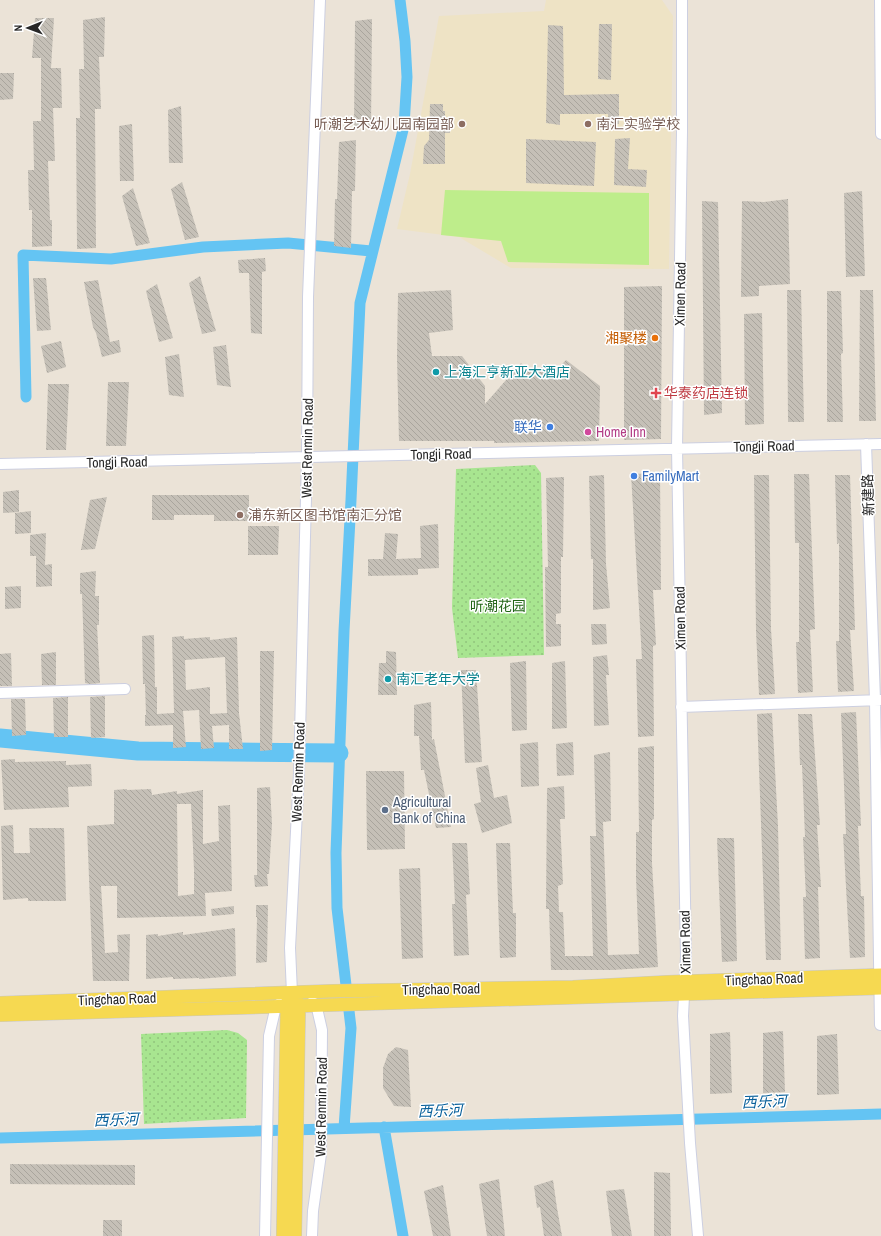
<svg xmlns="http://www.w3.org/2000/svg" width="881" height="1236" viewBox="0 0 881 1236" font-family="'Archivo Narrow','Noto Sans SC',sans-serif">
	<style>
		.education { fill: #eee3c5 }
		.garden { fill: url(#garden-dots) }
		.pitch { fill: #beed8b }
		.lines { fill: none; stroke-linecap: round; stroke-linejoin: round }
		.canal { stroke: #64c4f3; stroke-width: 11 }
		.river { stroke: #64c4f3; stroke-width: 19 }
		.building { fill: url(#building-back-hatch); fill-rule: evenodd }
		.minor-casing { stroke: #cccfe1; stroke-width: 12 }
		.major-casing { stroke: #c7c7c7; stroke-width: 14 }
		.minor { stroke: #fff; stroke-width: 10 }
		.major { stroke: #f6d951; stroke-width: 13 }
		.education-dot { fill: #8d6e63; stroke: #fff; stroke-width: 1.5 }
		.food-dot { fill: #e8710a; stroke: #fff; stroke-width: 1.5 }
		.culture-dot { fill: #0f9aa8; stroke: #fff; stroke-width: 1.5 }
		.health-dot { fill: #e0444e; stroke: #fff; stroke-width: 1.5 }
		.shop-dot { fill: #3f7fe0; stroke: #fff; stroke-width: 1.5 }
		.hotel-dot { fill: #d1479c; stroke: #fff; stroke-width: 1.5 }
		.service-dot { fill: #5c6f8a; stroke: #fff; stroke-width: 1.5 }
		.labels { text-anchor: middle; stroke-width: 3; stroke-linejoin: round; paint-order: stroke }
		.education-label { font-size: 14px; fill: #785e54; stroke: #fff; text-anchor: start }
		.street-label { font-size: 14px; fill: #272727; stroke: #fff }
		.food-label { font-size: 14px; fill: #c56008; stroke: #fff; text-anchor: end }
		.culture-label { font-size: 14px; fill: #0d838f; stroke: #fff; text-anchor: start }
		.health-label { font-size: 14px; fill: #be3a42; stroke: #fff; text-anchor: start }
		.shop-label { font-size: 14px; fill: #366cbe; stroke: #fff; text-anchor: end }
		.hotel-label { font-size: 14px; fill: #b23c85; stroke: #fff; text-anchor: start }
		.park-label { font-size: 14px; fill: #226516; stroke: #fff }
		.service-label { font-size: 14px; fill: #4e5e75; stroke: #fff; text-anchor: start }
		.water-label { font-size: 15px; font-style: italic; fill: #075f9a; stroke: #fff }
	</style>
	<defs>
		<pattern id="garden-dots" width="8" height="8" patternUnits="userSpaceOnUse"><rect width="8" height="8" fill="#a8e590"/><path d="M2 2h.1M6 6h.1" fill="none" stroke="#91c47c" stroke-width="1.8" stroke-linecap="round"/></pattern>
		<pattern id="building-back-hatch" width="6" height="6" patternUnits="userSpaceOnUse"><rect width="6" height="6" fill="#c5c0b7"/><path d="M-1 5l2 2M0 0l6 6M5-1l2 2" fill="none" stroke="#a9a59d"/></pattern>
	</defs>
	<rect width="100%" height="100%" fill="#ebe3d7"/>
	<!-- education -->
	<path class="education" d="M 546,0 L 662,0 L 673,16 L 669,269 L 511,268 L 459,237 L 397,229 L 410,174 L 439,16 L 544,11 Z"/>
	<!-- garden -->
	<path class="garden" d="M 535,465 L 541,473 L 544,655 L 458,658 L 452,608 L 456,469 Z
		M 227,1030 L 238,1033 L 247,1040 L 246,1118 L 144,1124 L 141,1034 Z"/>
	<!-- pitch -->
	<path class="pitch" d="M 445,190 L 649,193 L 649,265 L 508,262 L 501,241 L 441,235 Z"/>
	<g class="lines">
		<!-- canal -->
		<path class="canal" d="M 26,397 L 23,255 L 111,259 L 203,247 L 288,243 L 371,251
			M 384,1127 L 403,1236
			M 344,1128 L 351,1028 L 337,908 L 336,853 L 344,631 L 351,500 L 360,303 L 404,126 L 407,77 L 405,41 L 400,0
			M 0,1138 L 881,1114"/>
		<!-- river -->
		<path class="river" d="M 0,738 L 138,751 L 339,753"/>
	</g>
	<!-- building -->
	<path class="building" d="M 105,17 L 104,57 L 99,57 L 101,109 L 95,109 L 96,248 L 77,249 L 76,118 L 80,118 L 79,69 L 84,69 L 83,20 Z
		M 35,18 L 54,18 L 51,68 L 61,68 L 62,108 L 53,108 L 55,161 L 48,161 L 50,220 L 52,220 L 52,246 L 32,247 L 32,210 L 29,210 L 28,170 L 34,170 L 33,121 L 41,121 L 41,58 L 32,58 Z
		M 372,19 L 371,127 L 354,127 L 355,21 Z
		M 599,24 L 612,24 L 611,80 L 598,79 Z
		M 548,25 L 563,26 L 564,95 L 619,94 L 619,124 L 609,125 L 608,114 L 560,114 L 560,125 L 546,123 Z
		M 0,73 L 14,73 L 13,99 L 0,100 Z
		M 430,104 L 443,104 L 443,111 L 445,111 L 445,119 L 450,119 L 450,133 L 445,133 L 445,164 L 423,164 L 424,146 L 429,140 Z
		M 181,106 L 183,163 L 169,163 L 168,110 Z
		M 132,124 L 134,181 L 120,181 L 119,126 Z
		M 630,138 L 628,169 L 647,170 L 646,187 L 614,185 L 615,139 Z
		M 526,139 L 596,142 L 594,186 L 526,183 Z
		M 356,140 L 355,191 L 352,191 L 351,248 L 334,246 L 335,199 L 337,199 L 339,142 Z
		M 182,182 L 199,237 L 185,240 L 171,189 Z
		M 133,188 L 150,243 L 136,246 L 122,196 Z
		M 862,191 L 865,276 L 846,277 L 844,193 Z
		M 788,199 L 790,284 L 759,286 L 759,296 L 741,297 L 742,201 L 764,202 Z
		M 702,201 L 718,202 L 722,413 L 704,415 Z
		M 265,258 L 266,271 L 262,272 L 262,334 L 251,333 L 249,273 L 239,273 L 238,260 Z
		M 200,276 L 216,331 L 202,334 L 189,283 Z
		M 33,278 L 46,278 L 51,330 L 37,331 Z
		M 98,280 L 110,342 L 119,340 L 121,352 L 102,357 L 96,333 L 93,327 L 84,282 Z
		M 157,284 L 173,338 L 159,342 L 146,291 Z
		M 662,286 L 661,439 L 624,440 L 624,287 Z
		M 451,290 L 453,330 L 429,333 L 432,356 L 462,356 L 485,386 L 485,404 L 521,363 L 533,374 L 546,364 L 555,371 L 566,360 L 600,386 L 599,441 L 494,443 L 494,441 L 399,441 L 397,357 L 398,293 Z
		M 787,290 L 801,290 L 804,422 L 788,422 Z
		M 860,290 L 873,290 L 876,421 L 859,421 Z
		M 827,291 L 841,291 L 843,353 L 841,354 L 843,422 L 827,422 Z
		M 762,313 L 764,424 L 745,425 L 744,314 Z
		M 61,341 L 66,367 L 47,373 L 41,346 Z
		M 226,345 L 231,387 L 217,385 L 213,347 Z
		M 179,354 L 184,397 L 169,395 L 165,357 Z
		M 108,382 L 129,382 L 126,446 L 106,446 Z
		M 48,384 L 69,384 L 66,450 L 46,450 Z
		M 660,473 L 661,590 L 653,590 L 656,645 L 653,646 L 654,736 L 638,737 L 636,659 L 642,659 L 631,474 Z
		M 794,474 L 809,474 L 815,629 L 810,630 L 813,692 L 798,693 L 796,642 L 799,642 L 799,543 L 795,543 Z
		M 604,475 L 606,564 L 610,608 L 593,610 L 593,559 L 591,559 L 589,476 Z
		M 754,475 L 769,475 L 771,629 L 775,694 L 759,695 L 756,631 Z
		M 835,475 L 850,475 L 855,630 L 850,630 L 854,691 L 838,692 L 836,641 L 839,641 L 839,543 L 837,544 Z
		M 564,477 L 563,557 L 561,557 L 561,613 L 556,614 L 556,624 L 561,624 L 561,646 L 546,647 L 545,567 L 548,567 L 546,478 Z
		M 19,490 L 19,512 L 3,513 L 3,492 Z
		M 152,495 L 249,495 L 249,521 L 214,521 L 214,515 L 174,515 L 174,520 L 152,520 Z
		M 107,497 L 95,549 L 81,550 L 90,500 Z
		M 31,511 L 31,533 L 15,534 L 15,513 Z
		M 438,524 L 439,568 L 418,569 L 418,575 L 368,576 L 368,559 L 383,559 L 385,533 L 398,534 L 396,559 L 421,558 L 420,526 Z
		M 248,526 L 279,526 L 278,555 L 248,555 Z
		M 46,533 L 45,565 L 52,564 L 52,586 L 36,587 L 36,556 L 30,556 L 30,535 Z
		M 96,571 L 95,596 L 99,596 L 99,625 L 97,625 L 100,683 L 90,684 L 85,683 L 82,594 L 80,594 L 80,573 Z
		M 21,586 L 21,608 L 5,609 L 5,587 Z
		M 591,624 L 606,624 L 607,644 L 592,645 Z
		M 154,635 L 155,687 L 157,687 L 157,714 L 174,713 L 172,637 L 184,636 L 184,639 L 210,637 L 210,640 L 237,637 L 239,713 L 243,749 L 229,749 L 229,725 L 212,726 L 214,748 L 201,749 L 199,710 L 183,711 L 186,747 L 173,748 L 173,725 L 145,726 L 145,715 L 146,715 L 145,684 L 143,684 L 142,636 ZM 225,657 L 227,713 L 210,714 L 210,687 L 186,690 L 185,660 Z
		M 260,651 L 274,651 L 272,750 L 260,751 Z
		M 386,651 L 396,652 L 397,695 L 378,695 L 379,663 L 386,663 Z
		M 56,652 L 56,685 L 42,685 L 41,654 Z
		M 11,653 L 12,686 L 0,686 L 0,654 Z
		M 607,655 L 609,675 L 606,675 L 609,725 L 594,726 L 593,657 Z
		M 526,661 L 527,730 L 512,731 L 510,663 Z
		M 565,661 L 567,728 L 552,729 L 552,663 Z
		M 461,670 L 476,670 L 482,762 L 465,763 Z
		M 105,696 L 105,737 L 91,738 L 90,697 Z
		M 68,697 L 68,737 L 54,737 L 53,698 Z
		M 11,699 L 25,699 L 26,735 L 12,736 Z
		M 431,702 L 432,740 L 434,739 L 451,827 L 436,828 L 424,770 L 421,770 L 419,736 L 414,736 L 414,705 Z
		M 856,712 L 861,826 L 858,826 L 861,896 L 864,896 L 865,957 L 850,958 L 843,834 L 846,834 L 841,713 Z
		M 772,713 L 778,826 L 781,960 L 766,960 L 757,714 Z
		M 798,714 L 812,714 L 820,825 L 817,825 L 821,887 L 818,887 L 820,958 L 805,959 L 803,897 L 806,897 L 803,837 L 805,837 L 802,765 L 800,765 Z
		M 538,742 L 539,786 L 521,787 L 520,744 Z
		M 573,742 L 574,775 L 557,776 L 556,744 Z
		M 654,746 L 654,819 L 652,820 L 652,863 L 658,967 L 613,970 L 551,970 L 549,909 L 546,909 L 547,788 L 564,786 L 565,819 L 560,819 L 563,884 L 558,886 L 559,912 L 563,912 L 565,956 L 593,956 L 590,836 L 596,836 L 594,755 L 610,752 L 611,821 L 603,822 L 608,955 L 639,954 L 636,877 L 636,832 L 639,832 L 638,748 Z
		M 15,759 L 15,762 L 66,761 L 66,765 L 91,764 L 92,786 L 68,787 L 69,807 L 4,810 L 1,760 Z
		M 488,765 L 494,798 L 507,795 L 512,823 L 482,833 L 474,804 L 481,802 L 476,768 Z
		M 366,771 L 404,771 L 405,849 L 367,850 Z
		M 270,787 L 272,824 L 269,874 L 267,874 L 268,886 L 255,887 L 254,875 L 257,875 L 257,788 Z
		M 127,789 L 127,790 L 151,789 L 152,795 L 177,791 L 177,794 L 203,790 L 203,844 L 219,841 L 218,806 L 230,805 L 232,891 L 205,893 L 206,916 L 117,918 L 117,886 L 101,886 L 105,953 L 118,952 L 117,935 L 130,934 L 129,981 L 93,981 L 87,826 L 114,824 L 114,790 ZM 177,804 L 191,804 L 194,870 L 194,894 L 178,896 Z
		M 13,825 L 14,853 L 30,853 L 29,828 L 64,828 L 66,901 L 28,901 L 28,898 L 3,900 L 1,826 Z
		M 717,838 L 734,838 L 737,961 L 722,962 Z
		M 452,843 L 467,843 L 470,894 L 466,895 L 469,955 L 454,956 L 452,904 L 455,904 Z
		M 496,843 L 510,843 L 513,913 L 516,913 L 516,957 L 500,958 Z
		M 420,868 L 423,958 L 402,959 L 399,869 Z
		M 256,905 L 268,905 L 267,962 L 256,963 L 257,917 L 256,917 Z
		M 234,906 L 234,914 L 212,916 L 211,909 Z
		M 235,928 L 236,976 L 199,979 L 199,978 L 173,979 L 173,977 L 146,979 L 146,935 L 158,934 L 158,936 L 183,932 L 183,935 Z
		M 783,1031 L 785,1092 L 763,1093 L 763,1033 Z
		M 730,1032 L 732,1093 L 710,1094 L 710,1034 Z
		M 837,1034 L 839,1094 L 817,1095 L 817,1036 Z
		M 396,1047 L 408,1050 L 411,1107 L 394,1106 L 383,1088 L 383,1068 L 388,1054 Z
		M 10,1164 L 135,1165 L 135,1185 L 10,1184 Z
		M 654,1172 L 670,1173 L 671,1236 L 654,1236 Z
		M 499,1179 L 505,1236 L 487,1236 L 479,1184 Z
		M 553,1180 L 557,1208 L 562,1236 L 544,1236 L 540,1207 L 537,1208 L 534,1186 Z
		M 443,1185 L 451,1236 L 433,1236 L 424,1191 Z
		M 624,1189 L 632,1236 L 612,1236 L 606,1191 Z
		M 103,1220 L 122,1220 L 122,1236 L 103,1236 Z"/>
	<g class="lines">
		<!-- minor casing -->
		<g class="minor-casing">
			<path id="minor" d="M 682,0 L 682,132 L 677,448 L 686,956 L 683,1016 L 690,1143 L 698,1236
				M 880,0 L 881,134
				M 866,444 L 875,700 L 880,1025
				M 0,464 L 881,444
				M 0,693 L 125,689
				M 681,707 L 881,700
				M 292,993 L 290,948 L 299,773 L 307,458 L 308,297 L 320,0
				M 312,1002 L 316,1004 L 322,1030 L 321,1154 L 313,1211 L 312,1236
				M 265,1236 L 269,1036 L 276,1006 L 280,1003"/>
		</g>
		<!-- major casing -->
		<g class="major-casing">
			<path id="major" d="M 0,1003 L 333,991 L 573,987 L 668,982 L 881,975
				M 0,1015 L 881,988
				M 283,1236 L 287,1005 L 289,998
				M 295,1236 L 299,1005 L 295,998"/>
		</g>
		<!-- minor -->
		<use href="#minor" class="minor"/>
		<!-- major -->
		<use href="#major" class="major"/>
	</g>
	<!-- markers -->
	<g class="education-dot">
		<circle cx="462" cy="124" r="4"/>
		<circle cx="588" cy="124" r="4"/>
		<circle cx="240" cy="515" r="4"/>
	</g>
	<circle class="food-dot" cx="655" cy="338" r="4"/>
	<g class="culture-dot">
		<circle cx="436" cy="372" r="4"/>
		<circle cx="388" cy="679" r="4"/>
	</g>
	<path class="health-dot" d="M654 387h4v4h4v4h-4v4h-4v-4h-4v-4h4z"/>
	<g class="shop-dot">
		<circle cx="550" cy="427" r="4"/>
		<circle cx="634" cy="476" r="4"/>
	</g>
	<circle class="hotel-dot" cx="588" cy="432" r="4"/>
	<circle class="service-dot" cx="385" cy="810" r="4"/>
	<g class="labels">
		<!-- education labels -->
		<g class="education-label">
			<text x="454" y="129" text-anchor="end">听潮艺术幼儿园南园部</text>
			<text x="596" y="129">南汇实验学校</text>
			<text x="248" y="520">浦东新区图书馆南汇分馆</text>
		</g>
		<!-- street labels -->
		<g class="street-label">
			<text transform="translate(680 294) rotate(-89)" y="5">Ximen Road</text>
			<text transform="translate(764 446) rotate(-1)" y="5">Tongji Road</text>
			<text transform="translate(307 448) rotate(-89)" y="5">West Renmin Road</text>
			<text transform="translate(441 454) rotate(-1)" y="5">Tongji Road</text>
			<text transform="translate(117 462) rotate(-1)" y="5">Tongji Road</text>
			<text transform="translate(868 495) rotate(-92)" y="5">新建路</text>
			<text transform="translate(680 618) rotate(-91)" y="5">Ximen Road</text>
			<text transform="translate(298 772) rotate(-88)" y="5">West Renmin Road</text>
			<text transform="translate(685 942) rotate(-91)" y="5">Ximen Road</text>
			<text transform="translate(764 979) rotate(-2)" y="5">Tingchao Road</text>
			<text transform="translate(441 989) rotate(-1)" y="5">Tingchao Road</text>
			<text transform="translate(117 999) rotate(-2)" y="5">Tingchao Road</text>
			<text transform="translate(321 1107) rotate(-89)" y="5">West Renmin Road</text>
		</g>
		<!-- food labels -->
		<g class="food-label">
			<text x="647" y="343">湘聚楼</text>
		</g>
		<!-- culture labels -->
		<g class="culture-label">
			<text x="444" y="377">上海汇亨新亚大酒店</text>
			<text x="396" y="684">南汇老年大学</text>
		</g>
		<!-- health labels -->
		<g class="health-label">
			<text x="664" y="398">华泰药店连锁</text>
		</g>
		<!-- shop labels -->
		<g class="shop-label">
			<text x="542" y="432">联华</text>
			<text x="642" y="481" text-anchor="start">FamilyMart</text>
		</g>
		<!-- hotel labels -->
		<g class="hotel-label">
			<text x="596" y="437">Home Inn</text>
		</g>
		<!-- park labels -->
		<g class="park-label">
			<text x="498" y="611">听潮花园</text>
		</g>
		<!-- service labels -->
		<g class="service-label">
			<text x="393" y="807">Agricultural<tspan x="393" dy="16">Bank of China</tspan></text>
		</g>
		<!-- water labels -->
		<g class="water-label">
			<text transform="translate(764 1102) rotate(-2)" y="5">西乐河</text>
			<text transform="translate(440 1111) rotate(-2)" y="5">西乐河</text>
			<text transform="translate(116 1120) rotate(-2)" y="5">西乐河</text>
		</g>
	</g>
	<!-- north arrow -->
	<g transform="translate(28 28) rotate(269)" stroke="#ffffff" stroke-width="3" paint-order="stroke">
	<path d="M0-3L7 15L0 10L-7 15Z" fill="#272727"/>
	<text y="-6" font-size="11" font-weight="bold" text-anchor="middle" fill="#272727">N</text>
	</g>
</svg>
